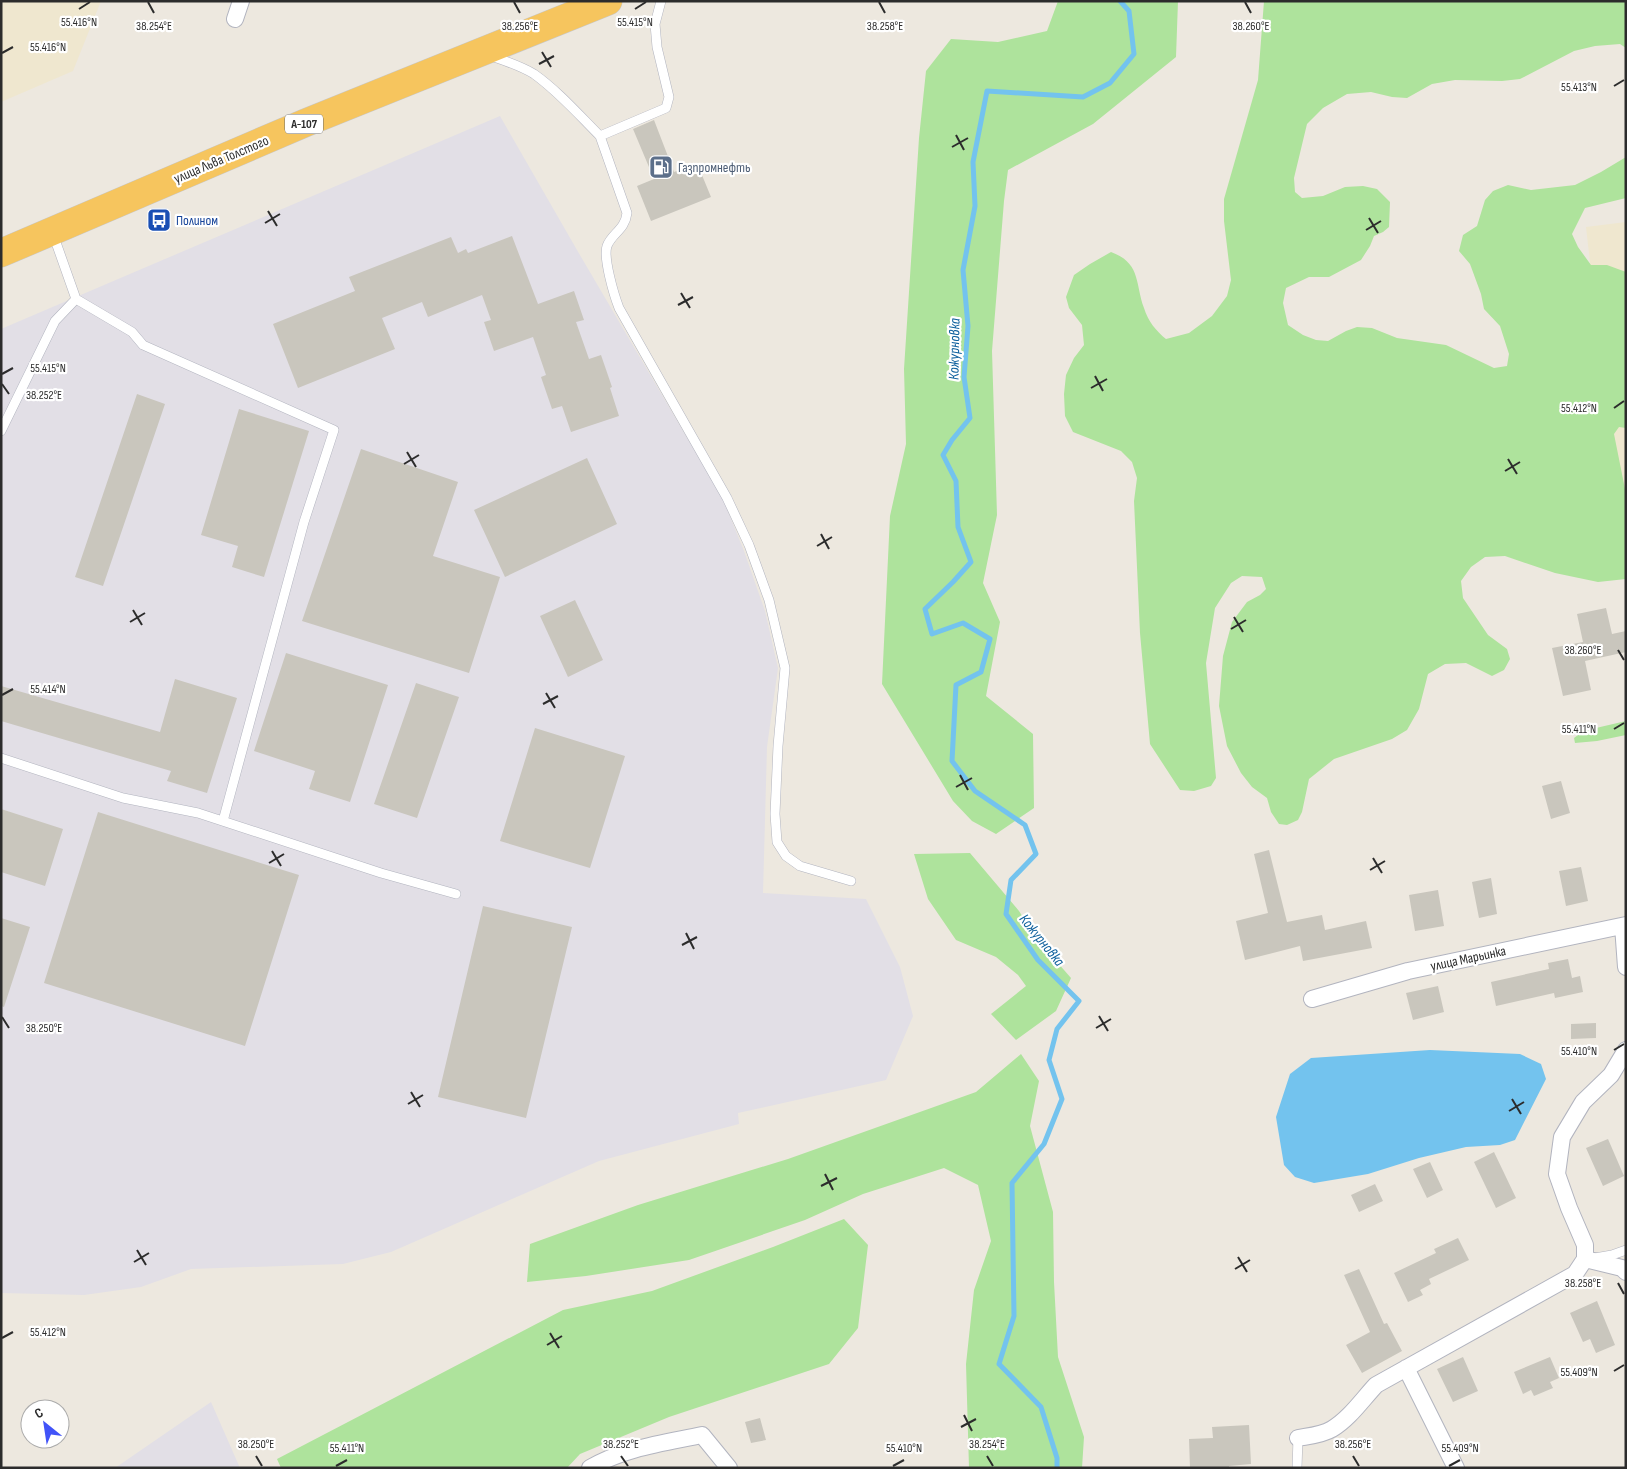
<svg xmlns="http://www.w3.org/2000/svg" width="1627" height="1469" viewBox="0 0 1627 1469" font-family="'Sofia Sans Condensed',sans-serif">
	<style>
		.industrial { fill: #e2dfe6 }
		.education { fill: #efe7cf }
		.green { fill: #aee39c }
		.water { fill: #73c3ee }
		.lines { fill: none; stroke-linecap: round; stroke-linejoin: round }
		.stream { stroke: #73c3ee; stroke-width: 5 }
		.building { fill: #c9c6bd }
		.service-casing { stroke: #b2b4bf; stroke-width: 10 }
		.minor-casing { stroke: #b2b4bf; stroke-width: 18 }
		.trunk-casing { stroke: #c8c8c8; stroke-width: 29 }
		.service { stroke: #fff; stroke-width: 9 }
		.minor { stroke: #fff; stroke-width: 16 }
		.trunk { stroke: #f6c55e; stroke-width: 28 }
		.ticks { fill: none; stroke: #2c2c2c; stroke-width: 2 }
		.labels { text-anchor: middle; stroke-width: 4.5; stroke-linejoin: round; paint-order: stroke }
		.shield { fill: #fff; stroke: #6b6b6b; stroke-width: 1 }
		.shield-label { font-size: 12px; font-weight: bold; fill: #2c2c2c }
		.street-label { font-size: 14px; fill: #2c2c2c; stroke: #fff }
		.service-label { font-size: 14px; fill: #4e5e75; stroke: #fff; text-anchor: start }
		.transit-label { font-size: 14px; fill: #164399; stroke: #fff; text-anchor: start }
		.water-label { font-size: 15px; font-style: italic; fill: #0f609d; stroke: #fff }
		.ticks-label { font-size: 12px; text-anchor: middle; fill: #2c2c2c; stroke: #fff; stroke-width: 4.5; stroke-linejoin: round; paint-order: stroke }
	</style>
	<rect width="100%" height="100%" fill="#ede8df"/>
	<!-- industrial -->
	<path class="industrial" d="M 500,116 L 577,250 L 723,499 L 744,551 L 765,611 L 778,668 L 767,747 L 763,893 L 866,899 L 900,967 L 913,1016 L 886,1080 L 738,1113 L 739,1124 L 599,1161 L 391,1252 L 343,1264 L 191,1269 L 141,1287 L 84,1295 L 1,1293 L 1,329 Z
		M 211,1402 L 240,1468 L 115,1468 Z"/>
	<!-- education -->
	<path class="education" d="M 1,1 L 101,1 L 73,71 L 1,102 Z
		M 1626,222 L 1626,507 L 1618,508 L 1586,227 Z"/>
	<!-- green -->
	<path class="green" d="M 1058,1 L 1178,1 L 1176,57 L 1093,124 L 1008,170 L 1004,201 L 992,351 L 997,515 L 983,583 L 1000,622 L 986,696 L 1033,734 L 1034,808 L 996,834 L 972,821 L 953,801 L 882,684 L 890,516 L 906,444 L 904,369 L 919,138 L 926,71 L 951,39 L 998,42 L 1047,31 Z
		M 1264,1 L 1626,1 L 1626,48 L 1620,44 L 1595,46 L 1574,51 L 1520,79 L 1502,81 L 1455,80 L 1432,84 L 1407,98 L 1392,97 L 1371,92 L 1347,94 L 1323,108 L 1307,124 L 1294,178 L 1295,192 L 1302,198 L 1323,196 L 1345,187 L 1363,186 L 1377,189 L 1390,202 L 1389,227 L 1383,232 L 1374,236 L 1370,246 L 1361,260 L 1329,277 L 1309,277 L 1286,288 L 1283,303 L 1288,325 L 1303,335 L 1316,340 L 1328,341 L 1346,331 L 1357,327 L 1372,328 L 1397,338 L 1446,345 L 1494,368 L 1507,366 L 1509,354 L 1500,326 L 1484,309 L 1481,294 L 1470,264 L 1459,251 L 1463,235 L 1477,226 L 1485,200 L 1493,191 L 1508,185 L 1531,190 L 1575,185 L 1601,172 L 1626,157 L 1626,198 L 1585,208 L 1572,234 L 1578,247 L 1591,265 L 1607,265 L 1626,272 L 1626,428 L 1619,427 L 1614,434 L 1626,494 L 1626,579 L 1598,582 L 1555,573 L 1505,556 L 1485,557 L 1471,567 L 1461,581 L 1463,598 L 1488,635 L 1507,649 L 1510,659 L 1504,670 L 1492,676 L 1466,663 L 1445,664 L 1428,674 L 1419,709 L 1407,730 L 1392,739 L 1334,759 L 1309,779 L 1302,812 L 1298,820 L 1287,825 L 1279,824 L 1271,812 L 1267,798 L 1252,787 L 1241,773 L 1227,746 L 1219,706 L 1223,656 L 1232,622 L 1247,602 L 1260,595 L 1266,589 L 1262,577 L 1242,576 L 1231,583 L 1215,608 L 1206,663 L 1216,778 L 1211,786 L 1194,791 L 1180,790 L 1150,744 L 1140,633 L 1134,501 L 1137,478 L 1132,462 L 1121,451 L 1073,432 L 1065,416 L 1064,394 L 1066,375 L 1074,358 L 1084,345 L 1082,325 L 1069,308 L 1066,297 L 1074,275 L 1090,264 L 1111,252 C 1141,263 1135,283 1144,308 C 1148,321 1156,331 1166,339 L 1189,333 L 1212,316 L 1227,296 L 1231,280 L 1224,221 L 1224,199 L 1258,80 Z
		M 1626,721 L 1626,735 L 1597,741 L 1575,743 L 1574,738 L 1583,731 Z
		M 970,853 L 1019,911 L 1036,938 L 1071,978 L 1056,1011 L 1016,1040 L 991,1014 L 1026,986 L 1018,975 L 996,957 L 956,940 L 928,899 L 914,854 Z
		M 1021,1054 L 1039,1081 L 1030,1126 L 1053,1212 L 1054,1282 L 1058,1357 L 1084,1437 L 1082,1468 L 969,1468 L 966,1364 L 974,1290 L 991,1241 L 978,1185 L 944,1168 L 863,1194 L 805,1220 L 689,1260 L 586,1276 L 527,1282 L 530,1244 L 638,1205 L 788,1159 L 976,1092 Z
		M 844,1219 L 868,1245 L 858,1328 L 829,1364 L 669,1417 L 580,1454 L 567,1468 L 281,1468 L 277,1459 L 563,1310 L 652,1291 L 773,1247 Z"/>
	<!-- water -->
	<path class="water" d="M 1430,1050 L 1520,1054 L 1541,1064 L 1546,1079 L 1515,1140 L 1500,1145 L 1466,1147 L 1419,1158 L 1368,1174 L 1314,1183 L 1295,1177 L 1284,1165 L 1276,1117 L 1290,1074 L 1311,1058 Z"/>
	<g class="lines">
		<!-- stream -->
		<path class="stream" d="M 1057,1468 L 1057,1458 L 1041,1407 L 999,1364 L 1014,1316 L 1012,1183 L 1044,1144 L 1062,1099 L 1049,1060 L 1057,1029 L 1079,1001 L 1038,960 L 1006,914 L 1011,880 L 1036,854 L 1025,825 L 975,791 L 952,761 L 956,685 L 981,672 L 990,639 L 963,623 L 932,634 L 925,609 L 953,582 L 971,562 L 958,527 L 956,481 L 943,455 L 952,440 L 970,418 L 964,377 L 968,326 L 963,270 L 975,206 L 973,162 L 987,91 L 1083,97 L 1110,83 L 1134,54 L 1129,11 L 1120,1"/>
	</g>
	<!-- building -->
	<path class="building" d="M 654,120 L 674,172 L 697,163 L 711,197 L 651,221 L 637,186 L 654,179 L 633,129 Z
		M 512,236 L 538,304 L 574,291 L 584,320 L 576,322 L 589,359 L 601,355 L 612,387 L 610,388 L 619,416 L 571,432 L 562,406 L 552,409 L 541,377 L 546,375 L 533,337 L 494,351 L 484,322 L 491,320 L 482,295 L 428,317 L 422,302 L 382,318 L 395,349 L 298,388 L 273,324 L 355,291 L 349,277 L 451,237 L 458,253 L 466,249 L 468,253 Z
		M 137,394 L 165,404 L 103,586 L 75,577 Z
		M 239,409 L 309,431 L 264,577 L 232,567 L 238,546 L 201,535 Z
		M 361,449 L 458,482 L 433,556 L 500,577 L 469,673 L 302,621 Z
		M 587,458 L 617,524 L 505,577 L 474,510 Z
		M 575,600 L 603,660 L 568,677 L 540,616 Z
		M 1606,608 L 1612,634 L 1626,631 L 1626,652 L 1585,661 L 1591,690 L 1563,696 L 1552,648 L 1583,642 L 1577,614 Z
		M 286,653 L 388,685 L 350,802 L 309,789 L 315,771 L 254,751 Z
		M 175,679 L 237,698 L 207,793 L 167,781 L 171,771 L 1,721 L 1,686 L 160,732 Z
		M 416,683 L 459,697 L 417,818 L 374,804 Z
		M 535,728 L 625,756 L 590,868 L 500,841 Z
		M 1561,781 L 1570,813 L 1551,819 L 1542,786 Z
		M 1,809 L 63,829 L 45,886 L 1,872 Z
		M 98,812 L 299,875 L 245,1046 L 44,983 Z
		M 1269,850 L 1287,922 L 1322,915 L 1325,930 L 1366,921 L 1372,948 L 1303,961 L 1300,946 L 1245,960 L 1236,921 L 1268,913 L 1254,854 Z
		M 1581,867 L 1588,901 L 1566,906 L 1559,871 Z
		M 1491,878 L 1497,914 L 1479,918 L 1472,882 Z
		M 1438,890 L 1444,926 L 1415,931 L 1409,895 Z
		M 483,906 L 572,927 L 526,1118 L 438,1097 Z
		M 1,918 L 30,927 L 4,1007 L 1,1006 Z
		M 1568,959 L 1572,978 L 1580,976 L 1583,992 L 1555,998 L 1554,993 L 1496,1006 L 1491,982 L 1549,969 L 1548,963 Z
		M 1438,986 L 1444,1012 L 1413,1020 L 1406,993 Z
		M 1596,1023 L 1596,1038 L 1571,1039 L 1571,1024 Z
		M 1608,1139 L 1624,1176 L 1603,1186 L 1586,1148 Z
		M 1494,1152 L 1516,1198 L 1496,1208 L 1474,1162 Z
		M 1430,1162 L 1443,1190 L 1427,1198 L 1413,1169 Z
		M 1375,1184 L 1383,1201 L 1359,1212 L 1351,1195 Z
		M 1458,1238 L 1469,1260 L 1429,1279 L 1431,1284 L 1420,1290 L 1423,1295 L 1408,1302 L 1394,1273 L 1436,1253 L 1434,1249 Z
		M 1359,1269 L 1384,1324 L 1387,1323 L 1402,1351 L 1362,1373 L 1346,1345 L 1370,1332 L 1344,1275 Z
		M 1597,1301 L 1615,1345 L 1596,1353 L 1590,1339 L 1583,1342 L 1570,1313 Z
		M 1463,1357 L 1478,1391 L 1453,1402 L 1437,1369 Z
		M 1550,1357 L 1559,1378 L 1550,1382 L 1553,1388 L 1534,1396 L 1531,1390 L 1523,1394 L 1514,1372 Z
		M 760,1418 L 766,1440 L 751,1443 L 745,1422 Z
		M 1249,1425 L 1251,1464 L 1229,1466 L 1229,1468 L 1190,1468 L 1189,1439 L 1213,1438 L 1212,1427 Z"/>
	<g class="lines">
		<!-- service casing -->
		<g class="service-casing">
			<path id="service" d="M 491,56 C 506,61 521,66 534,74 C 558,91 579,115 600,136 L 666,108 L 669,97 L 657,47 L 655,24 L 661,1
				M 600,136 L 627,213 C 625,230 612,233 607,246 C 603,258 614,295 619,308 L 727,498 L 749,545 L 769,600 L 785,668 L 778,746 L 775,814 L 777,842 L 786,856 L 800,866 L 851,881
				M 76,299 L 132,332 L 143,345 L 334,430 L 304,522 L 223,821
				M 1,431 L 55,321 L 76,299 L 53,234
				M 1,758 L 123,798 L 198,813 L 381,873 L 456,894
				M 1595,1258 L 1612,1255 L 1626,1250
				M 1297,1468 L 1298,1438"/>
		</g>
		<!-- minor casing -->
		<g class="minor-casing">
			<path id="minor" d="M 235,19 L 241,1
				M 1623,926 L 1626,967
				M 1312,999 L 1408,971 L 1626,925
				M 1585,1259 L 1622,1268 L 1626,1272
				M 1406,1368 L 1456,1468
				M 1298,1438 C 1309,1436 1322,1435 1332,1429 C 1349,1419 1362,1400 1376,1385 L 1575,1274 L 1585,1259 L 1585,1245 L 1569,1208 L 1557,1174 L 1562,1137 L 1583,1102 L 1611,1075 L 1626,1050
				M 590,1468 C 624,1448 664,1443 702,1435 L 729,1468"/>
		</g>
		<!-- trunk casing -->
		<g class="trunk-casing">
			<path id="trunk" d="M 1,253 L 305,123 L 608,1"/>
		</g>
		<!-- service -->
		<use href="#service" class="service"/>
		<!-- minor -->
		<use href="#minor" class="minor"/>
		<!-- trunk -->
		<use href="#trunk" class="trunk"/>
	</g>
	<!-- ticks -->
	<path class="ticks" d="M 148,2 L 154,13M 514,2 L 520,13M 879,2 L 885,13M 1245,2 L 1251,13M 79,9 L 90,2M 635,9 L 646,2M 542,52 L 551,67M 2,53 L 13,47M 539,64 L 554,56M 1614,86 L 1624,80M 956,135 L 964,150M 952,147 L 968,138M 268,211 L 277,226M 1369,218 L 1378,233M 265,223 L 280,214M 1366,230 L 1381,221M 681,293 L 690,308M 678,305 L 693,297M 2,374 L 13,368M 1095,376 L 1103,391M 2,384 L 9,394M 1091,388 L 1107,379M 1614,408 L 1624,401M 407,452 L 416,467M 1508,459 L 1517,474M 404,464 L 419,455M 1505,471 L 1520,462M 821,534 L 829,549M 817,546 L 832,537M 133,610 L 142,625M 1234,617 L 1243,632M 130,622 L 145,613M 1231,629 L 1246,620M 1618,650 L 1624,660M 546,693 L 555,708M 2,695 L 13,689M 543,704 L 558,696M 1614,729 L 1624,723M 960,775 L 968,790M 956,787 L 972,778M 272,851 L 281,866M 1373,858 L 1382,873M 269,863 L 284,854M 1370,870 L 1385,861M 686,933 L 694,949M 682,945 L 697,937M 1099,1016 L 1108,1031M 2,1017 L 9,1028M 1096,1028 L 1111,1019M 1614,1050 L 1624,1044M 411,1092 L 420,1107M 1512,1099 L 1521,1114M 408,1104 L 423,1095M 1509,1111 L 1524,1102M 825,1174 L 833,1190M 821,1186 L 837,1178M 137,1250 L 146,1265M 1238,1257 L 1247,1272M 134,1262 L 149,1253M 1235,1269 L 1250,1260M 1618,1283 L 1624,1294M 550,1333 L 559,1348M 2,1338 L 13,1332M 547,1345 L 562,1336M 1614,1371 L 1624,1365M 964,1415 L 972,1431M 961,1427 L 976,1419M 256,1456 L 262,1466M 621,1456 L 628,1466M 987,1456 L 993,1466M 1353,1456 L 1359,1466M 336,1466 L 347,1460M 893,1466 L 904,1460M 1449,1466 L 1460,1460"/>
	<!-- icons -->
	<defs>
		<g id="fuel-square" transform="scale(1.25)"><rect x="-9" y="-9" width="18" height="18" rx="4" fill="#5c6f8a" stroke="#fff"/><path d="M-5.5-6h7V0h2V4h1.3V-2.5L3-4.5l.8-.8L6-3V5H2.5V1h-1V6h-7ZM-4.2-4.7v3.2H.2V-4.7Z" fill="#fff"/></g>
		<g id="bus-square" transform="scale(1.25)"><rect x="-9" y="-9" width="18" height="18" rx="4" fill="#1a4fb4" stroke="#fff"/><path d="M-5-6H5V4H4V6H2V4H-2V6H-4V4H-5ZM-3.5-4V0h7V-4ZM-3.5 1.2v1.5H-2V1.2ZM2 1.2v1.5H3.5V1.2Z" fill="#fff"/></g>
	</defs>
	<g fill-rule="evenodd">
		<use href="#fuel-square" x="661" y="167"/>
		<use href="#bus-square" x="159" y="220"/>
	</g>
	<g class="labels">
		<!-- shield labels -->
		<rect class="shield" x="285" y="114.5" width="38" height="19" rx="4"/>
		<g class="shield-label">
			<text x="304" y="128">А-107</text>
		</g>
		<!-- street labels -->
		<g class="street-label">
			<text transform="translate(221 159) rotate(-23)" y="5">улица Льва Толстого</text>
			<text transform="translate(1468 958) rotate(-12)" y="5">улица Марьинка</text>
		</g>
		<!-- service labels -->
		<g class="service-label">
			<text x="678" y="172">Газпромнефть</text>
		</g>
		<!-- transit labels -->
		<g class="transit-label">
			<text x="176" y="225">Полином</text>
		</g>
		<!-- water labels -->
		<g class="water-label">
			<text transform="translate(954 349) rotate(-89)" y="5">Кожурновка</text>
			<text transform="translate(1042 940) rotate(51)" y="5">Кожурновка</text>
		</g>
	</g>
	<g class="ticks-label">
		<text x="79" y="26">55.416°N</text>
		<text x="635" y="26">55.415°N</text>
		<text x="154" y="30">38.254°E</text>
		<text x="520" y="30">38.256°E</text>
		<text x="885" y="30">38.258°E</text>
		<text x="1251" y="30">38.260°E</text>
		<text x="48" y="51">55.416°N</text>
		<text x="1579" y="91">55.413°N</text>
		<text x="48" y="372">55.415°N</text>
		<text x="44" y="399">38.252°E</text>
		<text x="1579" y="412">55.412°N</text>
		<text x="1583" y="654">38.260°E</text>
		<text x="48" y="693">55.414°N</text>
		<text x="1579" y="733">55.411°N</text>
		<text x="44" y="1032">38.250°E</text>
		<text x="1579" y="1055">55.410°N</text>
		<text x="1583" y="1287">38.258°E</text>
		<text x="48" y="1336">55.412°N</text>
		<text x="1579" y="1376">55.409°N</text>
		<text x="256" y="1448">38.250°E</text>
		<text x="621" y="1448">38.252°E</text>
		<text x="987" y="1448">38.254°E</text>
		<text x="1353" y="1448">38.256°E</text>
		<text x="347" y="1452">55.411°N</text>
		<text x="904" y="1452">55.410°N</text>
		<text x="1460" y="1452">55.409°N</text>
	</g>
	<!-- border -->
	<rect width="1627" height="1469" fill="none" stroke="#2c2c2c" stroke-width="5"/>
	<!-- north arrow -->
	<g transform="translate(45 1424) rotate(330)"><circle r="24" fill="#ffffff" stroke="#ababab"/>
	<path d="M0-4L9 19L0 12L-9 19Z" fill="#4153f8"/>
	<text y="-8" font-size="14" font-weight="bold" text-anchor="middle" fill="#2c2c2c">С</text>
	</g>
</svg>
